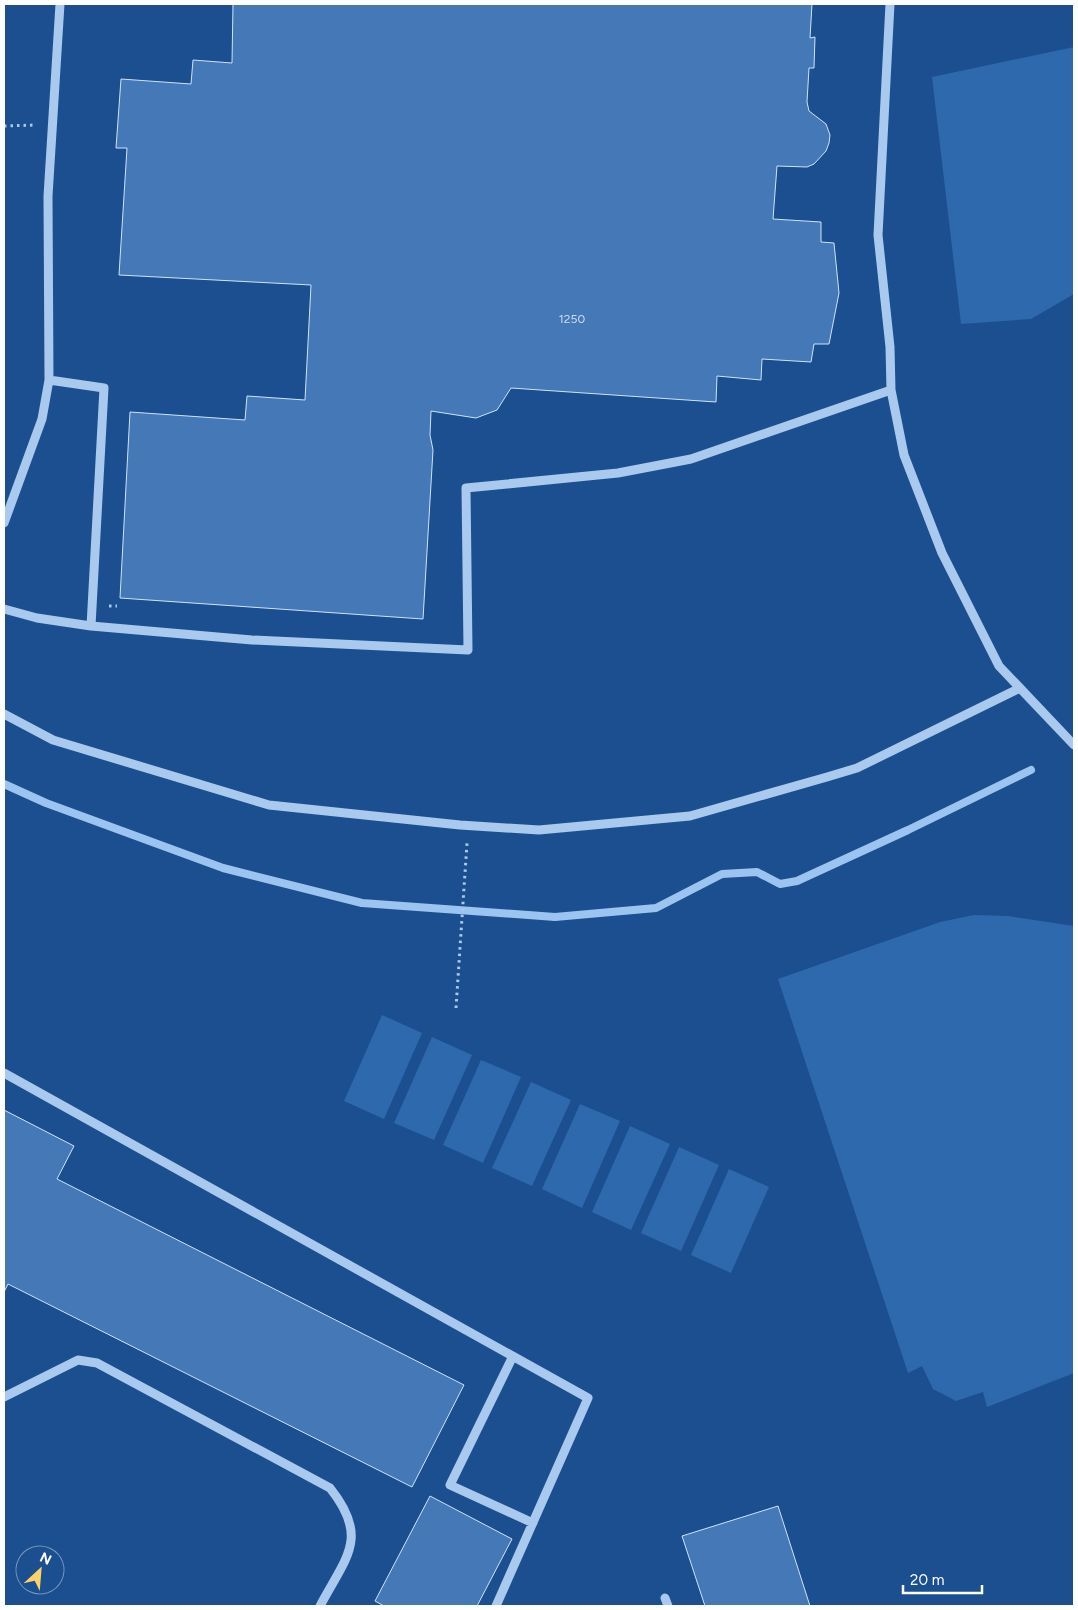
<svg xmlns="http://www.w3.org/2000/svg" width="1078" height="1610" viewBox="0 0 1078 1610" font-family="Figtree,sans-serif">
	<style>
		.green { fill: #2e69ad }
		.lines { fill: none; stroke-linecap: round; stroke-linejoin: round }
		.stream { stroke: #9cc4f0; stroke-width: 8 }
		.building { fill: #4478b7; stroke: #cfe3fa }
		.path { stroke: #a9c9ee; stroke-width: 3; stroke-dasharray: 2.5 4; stroke-linecap: butt }
		.minor { stroke: #a9c9ee; stroke-width: 9 }
		.labels { text-anchor: middle; stroke-width: 4; stroke-linejoin: round; paint-order: stroke }
		.number-label { font-size: 12px; fill: #d0dded }
	</style>
	<rect width="100%" height="100%" fill="#1b4f8f"/>
	<!-- green -->
	<path class="green" d="M 1074,47 L 1074,294 L 1031,319 L 961,324 L 932,77 Z
		M 974,915 L 1008,916 L 1074,926 L 1074,1373 L 987,1407 L 983,1392 L 956,1401 L 933,1389 L 922,1366 L 908,1373 L 778,979 L 940,922 Z
		M 382,1015 L 422,1033 L 384,1119 L 344,1101 Z
		M 432,1037 L 472,1055 L 434,1140 L 394,1123 Z
		M 481,1060 L 521,1077 L 483,1163 L 443,1145 Z
		M 531,1082 L 571,1100 L 532,1186 L 492,1168 Z
		M 580,1104 L 620,1121 L 582,1208 L 542,1189 Z
		M 630,1126 L 670,1144 L 631,1230 L 592,1212 Z
		M 679,1147 L 719,1165 L 681,1251 L 641,1233 Z
		M 729,1169 L 769,1187 L 731,1273 L 691,1255 Z"/>
	<g class="lines">
		<!-- stream -->
		<path class="stream" d="M 4,784 L 46,803 L 223,868 L 362,903 L 555,917 L 656,908 L 722,874 L 757,872 L 780,884 L 797,881 L 908,830 L 1031,770"/>
	</g>
	<!-- building -->
	<path class="building" d="M 233,4 L 812,4 L 810,38 L 815,37 L 814,68 L 809,68 L 807,102 L 809,111 L 826,124 L 830,135 L 829,143 L 826,151 L 814,164 L 807,167 L 777,166 L 773,219 L 821,222 L 821,242 L 834,243 L 839,293 L 829,344 L 814,344 L 811,362 L 762,359 L 761,380 L 717,376 L 716,402 L 511,388 L 497,410 L 476,418 L 431,411 L 430,435 L 433,450 L 423,619 L 120,598 L 130,412 L 245,420 L 247,396 L 305,400 L 311,285 L 119,275 L 127,148 L 116,148 L 121,79 L 191,84 L 193,60 L 232,63 Z
		M 4,1110 L 74,1146 L 57,1179 L 464,1385 L 412,1487 L 8,1284 L 4,1292 Z
		M 430,1496 L 512,1539 L 477,1606 L 384,1606 L 375,1601 Z
		M 778,1506 L 810,1606 L 705,1606 L 682,1536 Z"/>
	<g class="lines">
		<!-- path -->
		<path class="path" d="M 4,126 L 36,125
			M 109,606 L 117,606
			M 456,1008 L 467,843"/>
		<!-- minor -->
		<path class="minor" d="M 890,4 L 878,235 L 890,347 L 891,390 L 904,455 L 942,553 L 999,666 L 1074,745
			M 49,380 L 104,388 L 91,626 L 252,640 L 468,650 L 466,488 L 618,473 L 691,459 L 891,390
			M 4,523 L 42,419 L 49,380 L 48,196 L 60,4
			M 4,609 L 37,618 L 91,626
			M 4,714 L 53,740 L 269,805 L 460,825 L 539,830 L 690,816 L 827,777 L 857,768 L 1020,688
			M 4,1073 L 588,1398 L 496,1606
			M 513,1356 L 450,1485 L 533,1523
			M 4,1397 L 78,1360 L 97,1363 L 330,1488 C 370,1538 346,1557 320,1606
			M 665,1598 L 668,1606"/>
	</g>
	<g class="labels">
		<!-- number labels -->
		<g class="number-label">
			<text x="572" y="323">1250</text>
		</g>
	</g>
	<!-- border -->
	<rect width="1078" height="1610" fill="none" stroke="#ffffff" stroke-width="10"/>
	<!-- north arrow -->
	<g transform="translate(40 1570) rotate(26)"><circle r="24" fill="#1b4f8f" stroke="#7695bc"/>
	<path d="M0-4L9 19L0 12L-9 19Z" fill="#ffd166"/>
	<text y="-8" font-size="14" font-weight="bold" text-anchor="middle" fill="#ffffff">N</text>
	</g>
	<!-- scale -->
	<path d="M903 1585v8h79v-8" fill="none" stroke="#ffffff" stroke-width="2.5"/>
	<text x="910" y="1585" font-size="15" fill="#ffffff" stroke="#1b4f8f" stroke-width="4" paint-order="stroke">20 m</text>
</svg>
